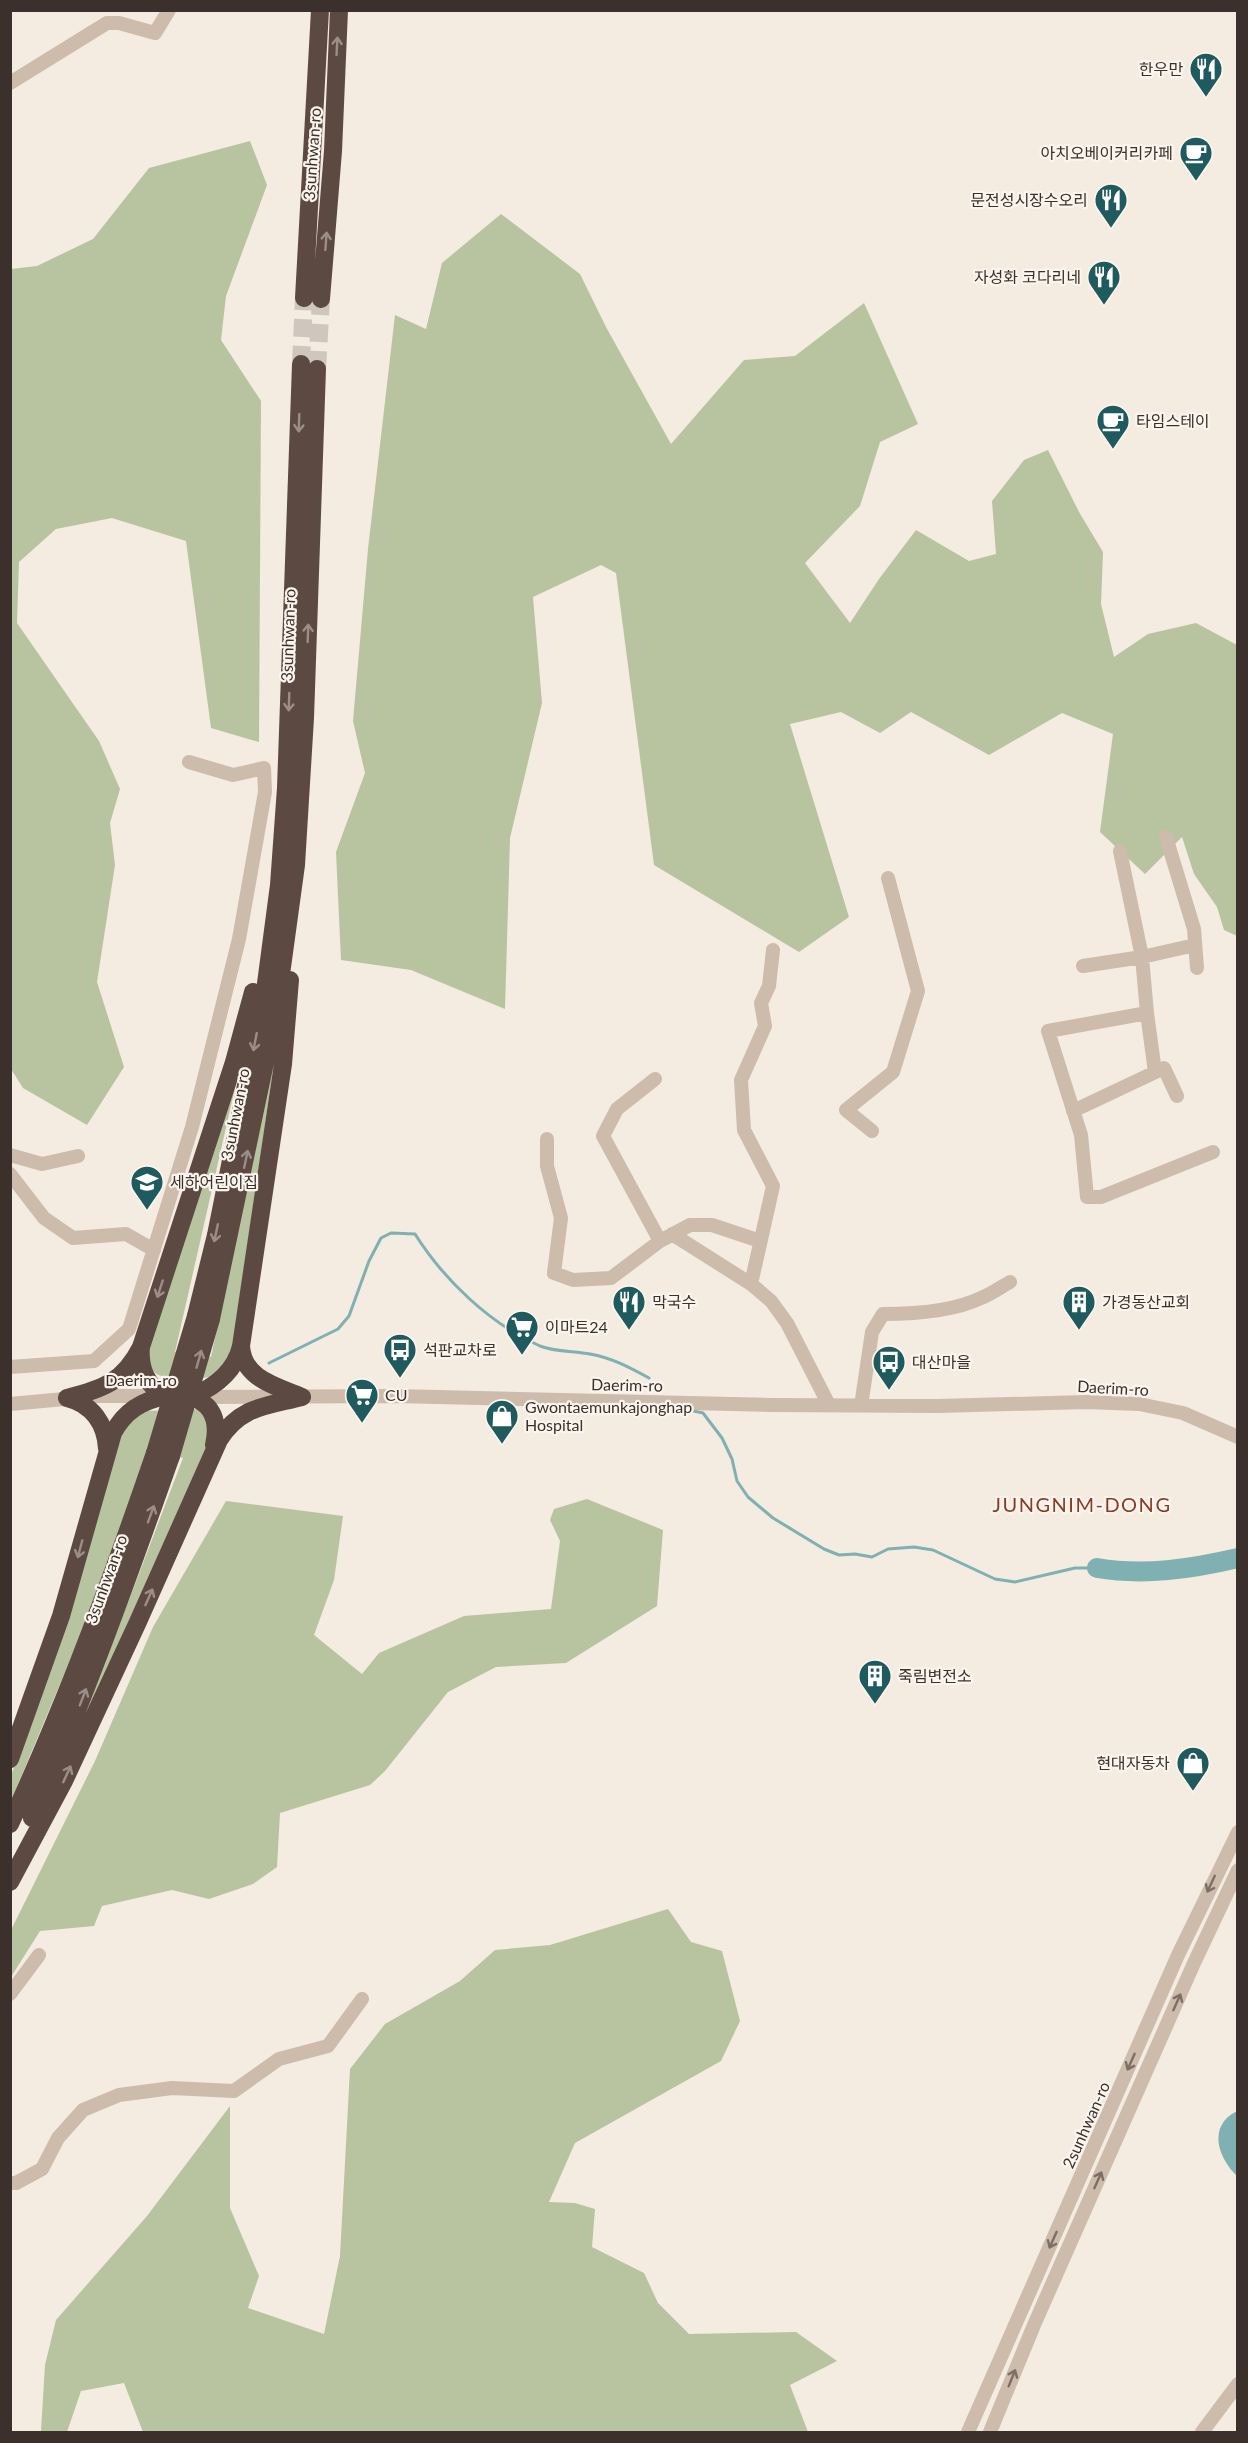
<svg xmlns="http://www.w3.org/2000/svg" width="1248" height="2443" viewBox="0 0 1248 2443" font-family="Lato,'Noto Sans KR',sans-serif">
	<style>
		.green { fill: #b8c4a0 }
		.water { fill: #7fb0b2 }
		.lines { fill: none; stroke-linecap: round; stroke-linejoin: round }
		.stream { stroke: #7fb0b2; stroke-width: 3 }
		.river { stroke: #7fb0b2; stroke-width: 20 }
		.highway-tunnel { stroke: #cfc6bd; stroke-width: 18; stroke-dasharray: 18 9; stroke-linecap: butt }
		.minor { stroke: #cdbbac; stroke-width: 14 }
		.highway { stroke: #5c4a42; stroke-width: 18 }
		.highway-bridge { stroke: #5c4a42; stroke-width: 18 }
		.oneway { stroke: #9c8e87 }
		.oneway2 { stroke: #7d6f65 }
		.labels { text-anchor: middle; stroke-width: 4.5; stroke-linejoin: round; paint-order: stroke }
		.poi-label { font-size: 16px; fill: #3b302b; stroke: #fbf5ee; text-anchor: start }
		.street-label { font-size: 16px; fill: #3b302b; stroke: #fbf5ee }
		.quarter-label { font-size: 20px; letter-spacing: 1.5px; fill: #8c3b22; stroke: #fbf5ee }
	</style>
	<rect width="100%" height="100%" fill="#f4ebe1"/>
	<!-- green -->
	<path class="green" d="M 250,141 L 267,185 L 226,296 L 221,340 L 261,401 L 259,742 L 211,728 L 186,541 L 112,518 L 56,529 L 19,562 L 17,623 L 99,741 L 120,789 L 110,823 L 115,865 L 97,982 L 124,1067 L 87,1125 L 23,1088 L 11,1069 L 11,269 L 37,266 L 93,239 L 149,168 Z
		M 501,214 L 580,274 L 606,327 L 671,444 L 744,360 L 795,356 L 864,303 L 918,424 L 880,442 L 860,506 L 805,563 L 850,623 L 879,579 L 916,530 L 969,561 L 996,554 L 992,501 L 1024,460 L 1048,450 L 1079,512 L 1103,552 L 1101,604 L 1114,657 L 1148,634 L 1196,623 L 1237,645 L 1237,936 L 1224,930 L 1217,907 L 1194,874 L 1182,837 L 1145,874 L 1100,832 L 1113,734 L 1062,713 L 989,755 L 911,712 L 880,733 L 841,712 L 790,724 L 849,917 L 799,952 L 654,865 L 616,573 L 601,565 L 533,597 L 542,703 L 510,838 L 505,1009 L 411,970 L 341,960 L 336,852 L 365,773 L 353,721 L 368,549 L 395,315 L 426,329 L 442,263 Z
		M 277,1043 L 231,1356 C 225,1362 220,1370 214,1374 C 205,1382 163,1381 154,1372 C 150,1368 149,1360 146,1354 L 245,1044 L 175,1352 L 211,1357 Z
		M 200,1409 L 204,1410 L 211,1436 L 35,1832 L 134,1587 L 183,1458 L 148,1450 L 114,1555 L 11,1801 L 10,1778 L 29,1727 L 123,1427 L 144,1411 Z
		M 587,1499 L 663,1530 L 657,1606 L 566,1663 L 496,1667 L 448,1692 L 385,1771 L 370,1785 L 280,1813 L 277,1867 L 253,1884 L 209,1899 L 172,1890 L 102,1906 L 94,1926 L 40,1931 L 11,1977 L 11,1930 L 95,1761 L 153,1627 L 226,1501 L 343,1516 L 334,1580 L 314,1635 L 362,1674 L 379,1653 L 464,1616 L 551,1609 L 560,1541 L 550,1520 L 554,1509 Z
		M 668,1909 L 691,1942 L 722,1951 L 740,2021 L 721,2061 L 575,2143 L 549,2202 L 575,2203 L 595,2209 L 592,2247 L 644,2273 L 658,2303 L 689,2334 L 796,2332 L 837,2361 L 790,2385 L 808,2432 L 143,2432 L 124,2383 L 81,2391 L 67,2432 L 41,2431 L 45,2365 L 56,2320 L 147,2216 L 230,2106 L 230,2208 L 259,2276 L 248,2308 L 324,2334 L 340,2256 L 350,2069 L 385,2024 L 460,1981 L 495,1950 L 550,1945 Z"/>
	<!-- water -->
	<path class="water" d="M 1237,2111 L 1238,2176 L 1237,2176 C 1218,2158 1207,2126 1237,2111 Z"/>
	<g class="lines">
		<!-- stream -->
		<path class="stream" d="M 269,1363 L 338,1329 L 349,1316 L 369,1261 L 381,1238 L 391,1233 L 415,1234 C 444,1280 490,1324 540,1346 C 555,1352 575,1351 590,1354 C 612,1358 629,1367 649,1378
			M 689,1410 L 703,1413 L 722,1438 L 732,1459 L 737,1481 L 748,1497 L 773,1518 L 824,1549 L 839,1555 L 855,1554 L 872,1557 L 888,1549 L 914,1547 L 933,1550 L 995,1579 L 1015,1582 L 1075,1568 L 1097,1568"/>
		<!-- river -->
		<path class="river" d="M 1097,1568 C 1144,1576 1191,1569 1238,1558"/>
		<!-- highway-tunnel -->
		<path class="highway-tunnel" d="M 301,364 L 304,298
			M 317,369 L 321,299"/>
		<!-- minor -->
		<path class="minor" d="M 10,83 L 107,23 L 119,23 L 155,33 L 169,10
			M 1166,837 L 1194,929 L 1197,968
			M 1120,851 L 1142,957 L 1147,1013 L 1048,1031 L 1081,1135 L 1087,1197 L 1101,1197 L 1213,1152
			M 773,950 L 769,986 L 761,1003 L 765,1026 L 741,1080 L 744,1130 L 773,1186 L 751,1284 L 771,1301 L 787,1323 L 829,1405
			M 1083,966 L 1142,957 L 1195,945
			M 1147,1013 L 1155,1072
			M 655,1079 L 617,1109 L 603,1136 L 660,1241
			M 1073,1111 L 1164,1068 L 1177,1096
			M 872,1131 L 846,1110 L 893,1072 L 918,991 L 888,878
			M 547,1139 L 547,1166 L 561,1218 L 554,1273 L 573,1280 L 611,1278 L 660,1241 L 690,1225 L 712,1225 L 760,1241
			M 10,1155 L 42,1164 L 78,1156
			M 10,1174 L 44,1218 L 73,1238 L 126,1234 L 154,1250
			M 672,1234 L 751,1284
			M 10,1367 L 94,1361 L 129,1329 L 192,1127 L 239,939 L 265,792 L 264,768 L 233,775 L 189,762
			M 195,1397 L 395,1396 L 772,1405 L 938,1406 L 1086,1402 L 1139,1404 L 1183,1413 L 1238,1437
			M 10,1404 L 97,1396 L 155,1396
			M 861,1406 L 872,1332 L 883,1314 C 914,1314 952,1312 981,1298 C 991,1294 1001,1287 1010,1282
			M 10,1994 L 39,1955
			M 10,2183 L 16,2183 L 42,2169 L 58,2138 L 83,2110 L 119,2095 L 172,2088 L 234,2091 L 279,2059 L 328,2046 L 362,1999
			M 968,2432 L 1178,1955 L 1238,1832
			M 990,2432 L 1034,2325 L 1194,1963 L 1238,1870
			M 1202,2432 L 1238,2384"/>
		<!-- highway -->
		<path class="highway" d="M 304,298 L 320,10
			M 321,299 L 333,151 L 339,10
			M 196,1316 L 216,1235 L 265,991 L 279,885 L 286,788 L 301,364
			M 211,1319 L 270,1039 L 282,967 L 296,865 L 305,718 L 317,369
			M 241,1346 C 243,1379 276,1386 302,1397
			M 141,1347 C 139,1368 147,1387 166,1396
			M 191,1397 C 215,1387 235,1372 241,1346 L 283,1064 L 290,980
			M 191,1397 C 214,1404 219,1423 214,1445
			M 67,1398 C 103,1389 123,1382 141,1347 L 234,1062 L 253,992
			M 67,1398 C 92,1404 106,1424 107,1449
			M 10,1759 L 61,1616 L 113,1433 C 125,1411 141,1401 166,1396
			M 32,1818 C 84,1700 128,1578 171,1456
			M 10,1824 C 66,1703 112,1579 155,1453
			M 10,1882 L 64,1781 L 137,1624 L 219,1440 C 240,1406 267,1406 302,1397"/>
		<!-- highway-bridge -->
		<path class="highway-bridge" d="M 155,1453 L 196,1316
			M 171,1456 L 211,1319"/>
	</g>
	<!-- one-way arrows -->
	<defs><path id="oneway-shaft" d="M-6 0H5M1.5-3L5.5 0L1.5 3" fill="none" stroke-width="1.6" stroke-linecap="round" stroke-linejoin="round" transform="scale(1.5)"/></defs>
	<g class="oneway">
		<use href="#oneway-shaft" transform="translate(337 46) rotate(-87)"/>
		<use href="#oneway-shaft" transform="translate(326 241) rotate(-86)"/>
		<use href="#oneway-shaft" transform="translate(299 423) rotate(92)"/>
		<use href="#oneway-shaft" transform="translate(308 633) rotate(-88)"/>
		<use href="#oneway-shaft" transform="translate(289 702) rotate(92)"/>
		<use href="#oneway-shaft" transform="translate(255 1042) rotate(101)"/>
		<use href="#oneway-shaft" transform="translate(246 1159) rotate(-78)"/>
		<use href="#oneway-shaft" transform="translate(216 1233) rotate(102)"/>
		<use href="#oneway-shaft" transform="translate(160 1289) rotate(108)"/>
		<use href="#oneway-shaft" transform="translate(199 1359) rotate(-74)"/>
		<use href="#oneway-shaft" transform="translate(151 1514) rotate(-70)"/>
		<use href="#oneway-shaft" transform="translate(80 1549) rotate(105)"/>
		<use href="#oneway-shaft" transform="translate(149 1597) rotate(-66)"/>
		<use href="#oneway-shaft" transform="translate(83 1697) rotate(-69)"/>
		<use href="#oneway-shaft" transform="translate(67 1774) rotate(-65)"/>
	</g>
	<g class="oneway2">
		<use href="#oneway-shaft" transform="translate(1211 1884) rotate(115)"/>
		<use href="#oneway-shaft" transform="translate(1177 2002) rotate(-66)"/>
		<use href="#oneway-shaft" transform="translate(1131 2062) rotate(114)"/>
		<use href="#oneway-shaft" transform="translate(1098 2180) rotate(-66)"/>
		<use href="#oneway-shaft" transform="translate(1053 2240) rotate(114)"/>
		<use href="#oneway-shaft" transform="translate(1012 2378) rotate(-68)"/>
	</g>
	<!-- icons -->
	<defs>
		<g id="restaurant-pin" transform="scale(1.725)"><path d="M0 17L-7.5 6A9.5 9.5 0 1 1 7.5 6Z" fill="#1f5a5e" stroke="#fbf5ee"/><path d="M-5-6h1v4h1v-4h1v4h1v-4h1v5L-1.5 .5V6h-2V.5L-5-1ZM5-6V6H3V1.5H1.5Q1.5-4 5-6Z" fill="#fff"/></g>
		<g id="cafe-pin" transform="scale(1.725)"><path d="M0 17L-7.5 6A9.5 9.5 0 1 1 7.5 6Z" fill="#1f5a5e" stroke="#fbf5ee"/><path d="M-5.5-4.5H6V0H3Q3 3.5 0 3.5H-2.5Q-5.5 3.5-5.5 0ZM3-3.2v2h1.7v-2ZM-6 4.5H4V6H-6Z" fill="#fff"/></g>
		<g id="school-pin" transform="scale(1.725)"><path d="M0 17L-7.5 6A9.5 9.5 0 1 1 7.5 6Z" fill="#1f5a5e" stroke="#fbf5ee"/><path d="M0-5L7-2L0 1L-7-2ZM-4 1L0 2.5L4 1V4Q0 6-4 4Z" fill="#fff"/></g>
		<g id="building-pin" transform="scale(1.725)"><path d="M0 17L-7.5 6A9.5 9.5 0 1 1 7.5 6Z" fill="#1f5a5e" stroke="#fbf5ee"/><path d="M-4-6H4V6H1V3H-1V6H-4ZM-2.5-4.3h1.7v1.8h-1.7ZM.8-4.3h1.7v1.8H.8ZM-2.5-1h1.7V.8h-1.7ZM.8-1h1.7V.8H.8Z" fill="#fff"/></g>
		<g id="supermarket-pin" transform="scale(1.725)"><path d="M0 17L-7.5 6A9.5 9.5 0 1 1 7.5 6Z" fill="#1f5a5e" stroke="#fbf5ee"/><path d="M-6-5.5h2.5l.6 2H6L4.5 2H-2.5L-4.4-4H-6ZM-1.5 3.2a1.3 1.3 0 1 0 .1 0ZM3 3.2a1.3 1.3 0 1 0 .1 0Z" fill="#fff"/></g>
		<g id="bus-pin" transform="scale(1.725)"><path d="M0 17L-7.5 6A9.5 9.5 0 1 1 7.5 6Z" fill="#1f5a5e" stroke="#fbf5ee"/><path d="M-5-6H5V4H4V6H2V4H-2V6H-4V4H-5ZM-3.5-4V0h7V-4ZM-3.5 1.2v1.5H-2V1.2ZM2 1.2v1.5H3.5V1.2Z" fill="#fff"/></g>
		<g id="shop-pin" transform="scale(1.725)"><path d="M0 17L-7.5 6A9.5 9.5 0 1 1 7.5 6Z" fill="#1f5a5e" stroke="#fbf5ee"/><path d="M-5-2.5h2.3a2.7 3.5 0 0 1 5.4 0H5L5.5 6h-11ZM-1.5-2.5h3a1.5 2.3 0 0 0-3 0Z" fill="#fff"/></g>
	</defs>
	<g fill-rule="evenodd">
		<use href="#restaurant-pin" x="1206" y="69"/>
		<use href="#cafe-pin" x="1196" y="153"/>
		<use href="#restaurant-pin" x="1111" y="200"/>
		<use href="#restaurant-pin" x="1104" y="277"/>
		<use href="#cafe-pin" x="1113" y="421"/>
		<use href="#school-pin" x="147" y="1182"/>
		<use href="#restaurant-pin" x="629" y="1302"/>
		<use href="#building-pin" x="1079" y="1302"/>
		<use href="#supermarket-pin" x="522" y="1327"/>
		<use href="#bus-pin" x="400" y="1350"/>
		<use href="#bus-pin" x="889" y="1362"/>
		<use href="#supermarket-pin" x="362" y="1395"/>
		<use href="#shop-pin" x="502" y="1416"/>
		<use href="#building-pin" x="875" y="1676"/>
		<use href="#shop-pin" x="1193" y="1763"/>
	</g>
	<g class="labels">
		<!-- poi labels -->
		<g class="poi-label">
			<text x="1183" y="75" text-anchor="end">한우만</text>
			<text x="1173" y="159" text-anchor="end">아치오베이커리카페</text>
			<text x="1088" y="206" text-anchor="end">문전성시장수오리</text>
			<text x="1081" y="283" text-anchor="end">자성화 코다리네</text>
			<text x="1136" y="427">타임스테이</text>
			<text x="170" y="1188">세하어린이집</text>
			<text x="652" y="1308">막국수</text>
			<text x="1102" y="1308">가경동산교회</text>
			<text x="545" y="1333">이마트24</text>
			<text x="423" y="1356">석판교차로</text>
			<text x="912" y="1368">대산마을</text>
			<text x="385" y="1401">CU</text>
			<text x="525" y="1413">Gwontaemunkajonghap<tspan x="525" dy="18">Hospital</tspan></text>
			<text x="898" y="1682">죽림변전소</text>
			<text x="1170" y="1769" text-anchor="end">현대자동차</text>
		</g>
		<!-- street labels -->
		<g class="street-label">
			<text transform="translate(312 154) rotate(-86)" y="6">3sunhwan-ro</text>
			<text transform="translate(288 635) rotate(-88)" y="6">3sunhwan-ro</text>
			<text transform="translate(235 1114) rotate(-79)" y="6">3sunhwan-ro</text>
			<text x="141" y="1386">Daerim-ro</text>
			<text transform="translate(627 1385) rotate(1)" y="6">Daerim-ro</text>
			<text transform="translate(1113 1388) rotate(3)" y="6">Daerim-ro</text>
			<text transform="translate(106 1579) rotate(-70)" y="6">3sunhwan-ro</text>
			<text transform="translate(1086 2125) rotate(-66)" y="6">2sunhwan-ro</text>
		</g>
		<!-- quarter labels -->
		<g class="quarter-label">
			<text x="1082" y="1512">JUNGNIM-DONG</text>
		</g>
	</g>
	<!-- border -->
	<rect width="1248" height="2443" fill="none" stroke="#3b302b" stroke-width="24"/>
</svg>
